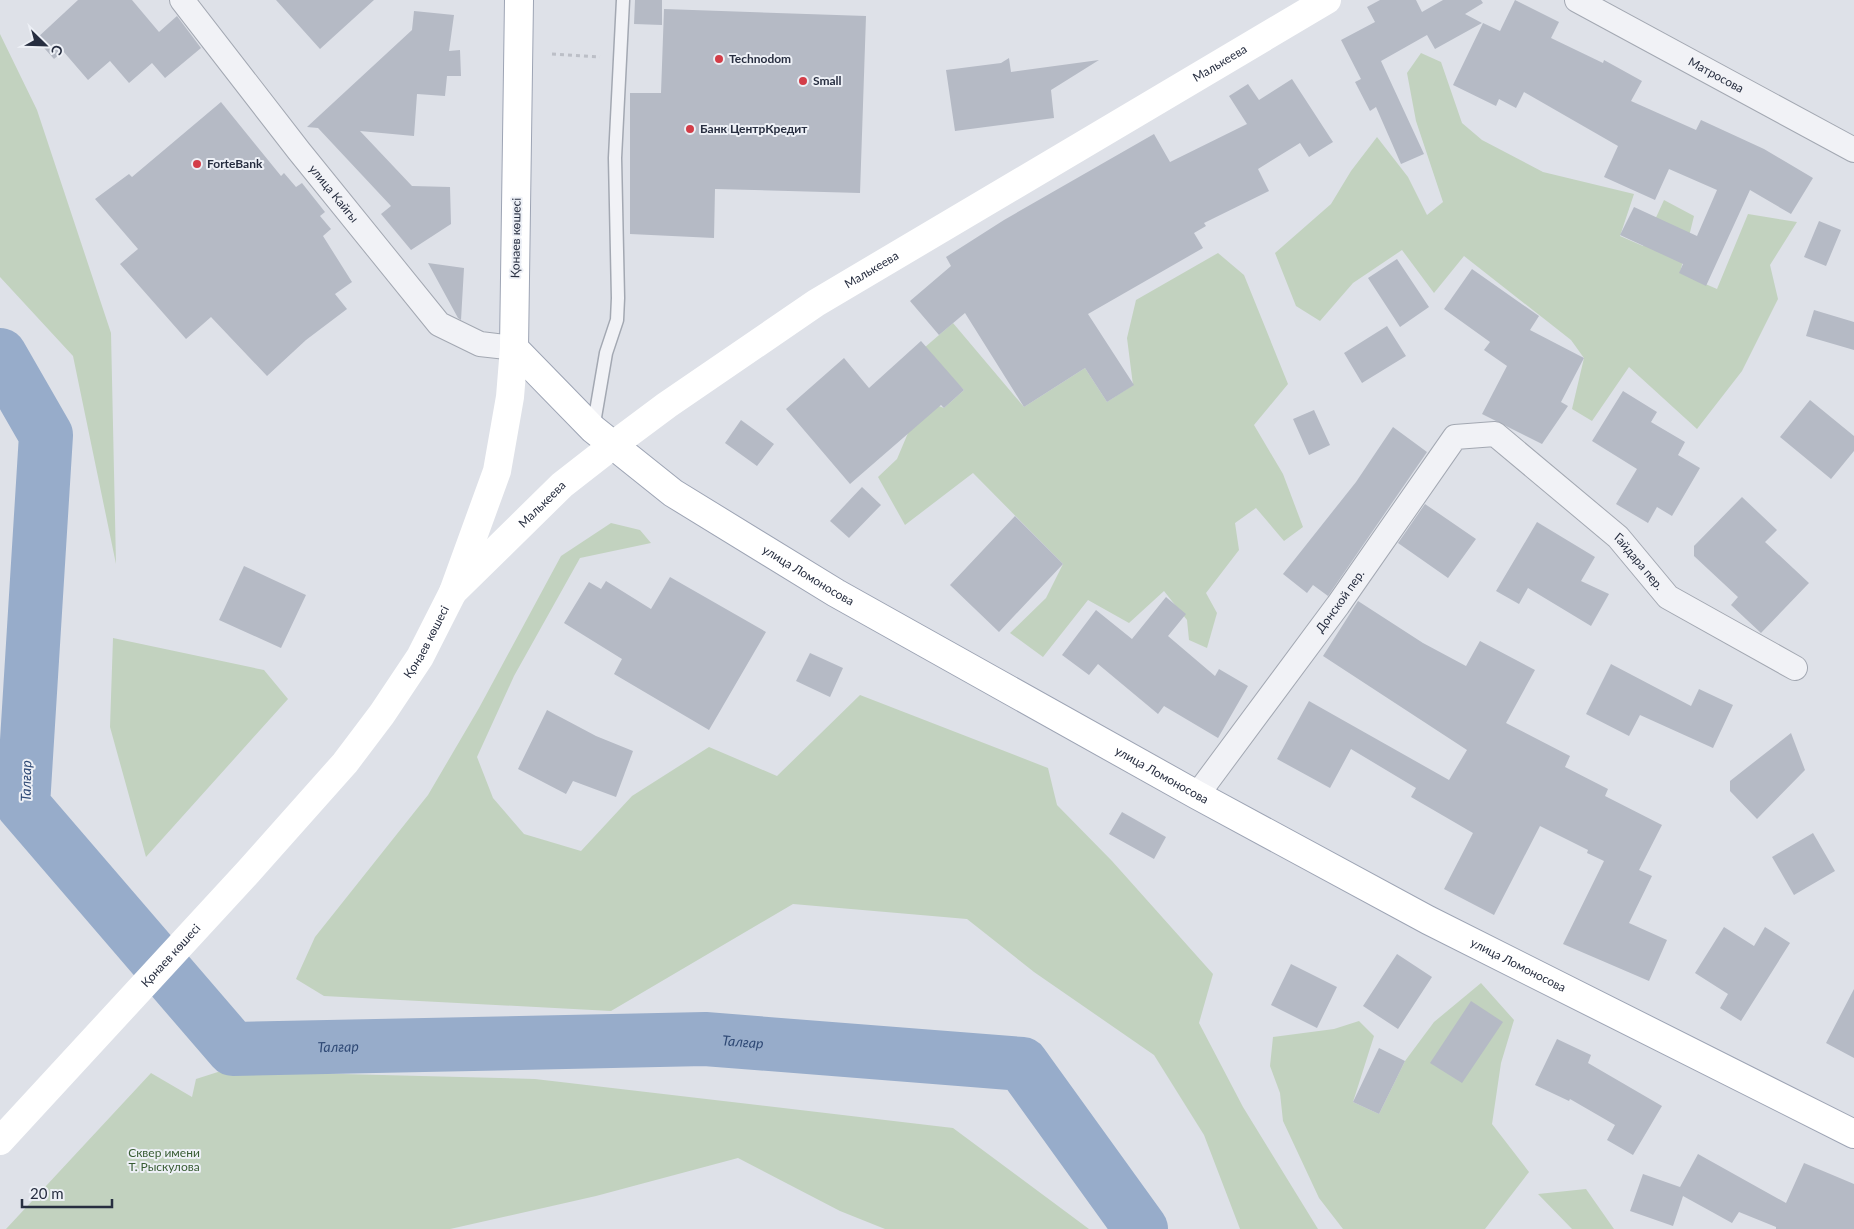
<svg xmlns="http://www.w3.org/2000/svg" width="1854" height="1229" viewBox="0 0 1854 1229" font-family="Lato,sans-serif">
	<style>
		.green { fill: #c2d2bf }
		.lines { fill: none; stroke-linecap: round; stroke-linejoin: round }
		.river { stroke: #97acca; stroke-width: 54 }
		.building { fill: #b5bac5 }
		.lane-casing { stroke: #a3a8b2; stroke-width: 15 }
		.street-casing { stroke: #a3a8b2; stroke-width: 26 }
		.primary-casing { stroke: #9da4b4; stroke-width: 30 }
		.path { stroke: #bcbfc7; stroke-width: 3; stroke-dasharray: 4 4; stroke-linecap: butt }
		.lane { stroke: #f1f2f6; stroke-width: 12 }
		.street { stroke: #f1f2f6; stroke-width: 24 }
		.secondary { stroke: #fff; stroke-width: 28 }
		.primary { stroke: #fff; stroke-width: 28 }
		.poi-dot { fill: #d33d48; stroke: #edf0f6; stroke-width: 2 }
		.labels { text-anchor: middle; stroke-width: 4; stroke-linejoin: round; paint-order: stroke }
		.poi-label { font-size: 12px; font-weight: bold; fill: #272e40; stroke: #edf0f6; text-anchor: start }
		.street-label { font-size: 12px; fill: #272e40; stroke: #edf0f6 }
		.park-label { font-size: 12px; fill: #385c33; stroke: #edf0f6 }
		.water-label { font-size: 14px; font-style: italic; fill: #2f4975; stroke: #edf0f6 }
	</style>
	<rect width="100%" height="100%" fill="#dee1e8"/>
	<!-- green -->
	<path class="green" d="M 0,34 L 37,110 L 111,333 L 116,564 L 73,356 L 0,277 Z
		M 1421,53 L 1441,62 L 1462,123 L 1482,140 L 1543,172 L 1634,194 L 1620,236 L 1643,246 L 1664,200 L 1694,216 L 1680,273 L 1717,289 L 1748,214 L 1797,222 L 1770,265 L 1778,299 L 1742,371 L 1697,429 L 1629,367 L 1592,421 L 1572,409 L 1584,358 L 1571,340 L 1464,256 L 1434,293 L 1402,250 L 1353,283 L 1320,321 L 1296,306 L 1275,253 L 1331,204 L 1351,171 L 1377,137 L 1408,177 L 1427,215 L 1443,202 L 1416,121 L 1407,73 Z
		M 1218,253 L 1244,275 L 1288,384 L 1254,425 L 1283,474 L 1303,527 L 1284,541 L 1256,508 L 1235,523 L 1239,550 L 1206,593 L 1217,613 L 1207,648 L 1189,640 L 1187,620 L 1164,591 L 1129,623 L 1088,600 L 1043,657 L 1010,633 L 1046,598 L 1063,564 L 973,473 L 905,525 L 878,477 L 897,459 L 908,433 L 931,403 L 944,408 L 964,390 L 924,348 L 953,323 L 1024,407 L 1085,368 L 1107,402 L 1133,385 L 1127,338 L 1136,300 Z
		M 611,523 L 640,530 L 651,543 L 580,558 L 514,676 L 477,757 L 493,798 L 524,834 L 581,851 L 632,796 L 709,747 L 777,776 L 860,695 L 1048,768 L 1057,805 L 1112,861 L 1213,974 L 1199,1023 L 1243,1107 L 1318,1229 L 1240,1229 L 1204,1135 L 1154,1055 L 1034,972 L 967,919 L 793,904 L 611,1011 L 324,996 L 296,979 L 315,937 L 428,795 L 479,708 L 561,556 Z
		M 113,638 L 264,670 L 288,699 L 146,857 L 110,727 Z
		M 1481,983 L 1514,1020 L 1501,1063 L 1492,1124 L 1529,1172 L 1485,1229 L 1343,1229 L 1319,1198 L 1283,1121 L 1280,1093 L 1270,1066 L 1273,1037 L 1334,1029 L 1359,1021 L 1374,1036 L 1353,1102 L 1379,1114 L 1405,1061 L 1434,1022 Z
		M 221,1071 L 535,1079 L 953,1128 L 1089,1229 L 885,1229 L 840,1211 L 738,1158 L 596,1196 L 450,1229 L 6,1229 L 151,1073 L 192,1097 L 196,1079 Z
		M 1586,1189 L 1614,1229 L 1572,1229 L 1538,1194 Z"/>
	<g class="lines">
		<!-- river -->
		<path class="river" id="s1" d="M 0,355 L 46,435 L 23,805 L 233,1049 L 705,1039 L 1022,1064 L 1141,1229"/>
	</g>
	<!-- building -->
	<path class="building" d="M 78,0 L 132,0 L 159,32 L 177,16 L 201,48 L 165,78 L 152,63 L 129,83 L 110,61 L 88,80 L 63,51 L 54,59 L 36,39 Z
		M 276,0 L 374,0 L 320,49 Z
		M 635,0 L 662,0 L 662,25 L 634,24 Z
		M 1380,0 L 1416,0 L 1422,12 L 1443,0 L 1481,0 L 1483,3 L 1465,14 L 1482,23 L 1435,49 L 1427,35 L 1381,61 L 1424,154 L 1401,164 L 1376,107 L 1370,111 L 1355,82 L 1361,79 L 1341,40 L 1375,22 L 1367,7 Z
		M 1515,0 L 1559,22 L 1551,38 L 1603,63 L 1604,60 L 1642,81 L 1631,101 L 1696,130 L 1701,120 L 1764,149 L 1813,178 L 1791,214 L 1750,190 L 1706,286 L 1679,273 L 1683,264 L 1620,235 L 1634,207 L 1697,236 L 1717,190 L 1669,169 L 1655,200 L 1604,177 L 1618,146 L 1524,92 L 1516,108 L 1499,99 L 1496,106 L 1453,85 L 1483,23 L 1500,31 Z
		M 664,9 L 866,16 L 860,193 L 715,189 L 714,238 L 630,234 L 630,93 L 661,93 Z
		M 414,11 L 454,15 L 449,51 L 460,50 L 461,76 L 447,76 L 445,96 L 417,94 L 414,136 L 360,131 L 412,186 L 450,187 L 451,224 L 411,250 L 381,214 L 391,206 L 318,128 L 307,127 L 412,30 Z
		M 1009,58 L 1011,72 L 1099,60 L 1051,90 L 1054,118 L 955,131 L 946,70 L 1001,63 Z
		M 1292,79 L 1333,142 L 1309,157 L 1300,143 L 1258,169 L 1269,191 L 1204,223 L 1206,226 L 1194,233 L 1203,248 L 1088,314 L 1134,385 L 1107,402 L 1085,368 L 1024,407 L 965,313 L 939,335 L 910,301 L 951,266 L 946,257 L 1004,220 L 1154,134 L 1170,162 L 1247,124 L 1229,96 L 1248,84 L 1259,100 Z
		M 221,102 L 281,176 L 284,173 L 296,187 L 302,183 L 325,212 L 320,216 L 331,229 L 323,236 L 352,282 L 335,294 L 347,309 L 306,340 L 267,376 L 211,317 L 186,339 L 120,264 L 138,249 L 95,199 L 129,174 L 132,177 Z
		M 1819,221 L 1841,230 L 1826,266 L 1804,257 Z
		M 1397,259 L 1429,307 L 1400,327 L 1368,278 Z
		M 428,263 L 464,268 L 461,320 L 458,318 Z
		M 1472,269 L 1539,316 L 1530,330 L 1584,358 L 1561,402 L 1568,406 L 1542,444 L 1482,414 L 1507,366 L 1484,350 L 1490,342 L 1444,309 Z
		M 1814,310 L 1854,322 L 1854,350 L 1806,336 Z
		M 1387,326 L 1406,356 L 1362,383 L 1344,353 Z
		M 921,341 L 964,390 L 944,408 L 941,405 L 850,484 L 786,409 L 844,358 L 869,388 Z
		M 1623,391 L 1657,412 L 1651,422 L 1685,442 L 1678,455 L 1700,468 L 1672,516 L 1657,507 L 1648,523 L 1616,504 L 1637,469 L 1592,441 Z
		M 1810,400 L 1854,436 L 1854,451 L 1831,479 L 1780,437 Z
		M 1314,410 L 1330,445 L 1309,455 L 1293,419 Z
		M 741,420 L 774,444 L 757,466 L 725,443 Z
		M 1393,427 L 1427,452 L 1328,596 L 1313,585 L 1307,593 L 1283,574 L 1356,482 Z
		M 862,487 L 881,505 L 849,538 L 830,521 Z
		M 1742,497 L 1777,530 L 1765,542 L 1809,583 L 1761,633 L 1731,605 L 1738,597 L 1694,556 L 1694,546 Z
		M 1425,504 L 1476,539 L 1448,578 L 1398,543 Z
		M 1015,516 L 1063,564 L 999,632 L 950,585 Z
		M 1537,522 L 1595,557 L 1581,581 L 1609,594 L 1591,626 L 1528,588 L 1519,604 L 1496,591 Z
		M 244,566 L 306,595 L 281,648 L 219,620 Z
		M 670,577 L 766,632 L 709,730 L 614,674 L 622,659 L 564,623 L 589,582 L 601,589 L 606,581 L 651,609 Z
		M 1166,597 L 1186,614 L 1168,636 L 1215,676 L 1219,669 L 1248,686 L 1218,738 L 1164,706 L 1158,714 L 1098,664 L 1089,675 L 1062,655 L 1096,610 L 1132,639 Z
		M 1358,601 L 1423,643 L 1466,666 L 1480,641 L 1535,670 L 1506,723 L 1570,756 L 1565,767 L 1608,789 L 1605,796 L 1662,825 L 1639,870 L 1652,876 L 1629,923 L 1667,940 L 1649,981 L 1563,944 L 1604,861 L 1587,853 L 1588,850 L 1540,826 L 1494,915 L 1444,889 L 1473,833 L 1411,797 L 1416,788 L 1351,749 L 1330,788 L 1277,759 L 1309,701 L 1449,780 L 1467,750 L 1323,656 Z
		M 810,653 L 843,668 L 830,697 L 796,681 Z
		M 1611,664 L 1691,706 L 1699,689 L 1733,705 L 1713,748 L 1640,715 L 1629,736 L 1586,714 Z
		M 547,710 L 596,736 L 633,751 L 616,797 L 573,781 L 566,794 L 518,769 Z
		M 1791,733 L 1805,770 L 1757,819 L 1730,791 L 1730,781 Z
		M 1122,812 L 1166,837 L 1154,859 L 1109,834 Z
		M 1813,833 L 1835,871 L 1794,895 L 1772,857 Z
		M 1724,927 L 1754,946 L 1765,927 L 1790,943 L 1741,1021 L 1720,1008 L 1728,994 L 1695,973 Z
		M 1397,954 L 1432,977 L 1398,1029 L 1363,1006 Z
		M 1291,964 L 1337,987 L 1317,1028 L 1271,1005 Z
		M 1854,989 L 1854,1058 L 1826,1043 Z
		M 1471,1001 L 1503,1022 L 1462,1083 L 1430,1063 Z
		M 1557,1039 L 1591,1055 L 1588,1063 L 1662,1106 L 1633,1155 L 1607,1140 L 1615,1125 L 1570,1099 L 1569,1101 L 1535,1085 Z
		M 1379,1048 L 1405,1061 L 1379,1114 L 1353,1102 Z
		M 1698,1154 L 1786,1203 L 1804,1163 L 1854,1184 L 1854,1229 L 1776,1229 L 1776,1227 L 1739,1212 L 1732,1223 L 1683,1196 L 1673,1226 L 1630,1211 L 1643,1174 L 1680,1187 Z"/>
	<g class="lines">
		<!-- lane casing -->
		<g class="lane-casing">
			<path id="lane" d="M 593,429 L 606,353 L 617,320 L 618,298 L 615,158 L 623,0"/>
		</g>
		<!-- street casing -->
		<g class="street-casing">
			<g id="street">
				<path id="s2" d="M 182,0 L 299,151 L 439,324 L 480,344 L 514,348"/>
				<path id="s3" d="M 1577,0 L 1854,150"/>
				<path id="s4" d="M 1197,795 L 1338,605 L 1455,437 L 1495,434 L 1618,537 L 1668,597 L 1795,668"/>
			</g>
		</g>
		<!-- primary casing -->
		<g class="primary-casing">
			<g id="primary">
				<path id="s7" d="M 519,0 L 514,348 L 593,429 L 673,493 L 836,593 L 1197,795 L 1428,920 L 1854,1134"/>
			</g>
		</g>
		<!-- path -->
		<path class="path" d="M 552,54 L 600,57"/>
		<!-- lane -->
		<use href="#lane" class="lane"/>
		<!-- street -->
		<use href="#street" class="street"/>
		<!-- secondary -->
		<g class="secondary">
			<path id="s5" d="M 453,592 L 562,485 L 612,446 L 667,405 L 816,303 L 1327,0"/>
			<path id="s6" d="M 0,1141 L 248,872 L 345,763 L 382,714 L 420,657 L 453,592 L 497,471 L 510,397 L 514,348"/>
		</g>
		<!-- primary -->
		<use href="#primary" class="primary"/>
	</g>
	<!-- markers -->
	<g class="poi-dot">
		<circle cx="719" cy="59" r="5"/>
		<circle cx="803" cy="81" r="5"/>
		<circle cx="690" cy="129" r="5"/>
		<circle cx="197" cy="164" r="5"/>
	</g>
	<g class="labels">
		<!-- poi labels -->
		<g class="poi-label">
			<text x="729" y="63">Technodom</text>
			<text x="813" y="85">Small</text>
			<text x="700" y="133">Банк ЦентрКредит</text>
			<text x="207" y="168">ForteBank</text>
		</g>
		<!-- street labels -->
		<g class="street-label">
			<text dy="4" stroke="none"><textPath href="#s5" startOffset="935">Малькеева</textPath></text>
			<text dy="4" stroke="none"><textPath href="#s3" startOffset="158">Матросова</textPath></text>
			<text dy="4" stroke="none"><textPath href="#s2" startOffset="246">улица Кайгы</textPath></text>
			<text transform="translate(516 238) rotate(-89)" y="4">Қонаев көшесі</text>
			<text dy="4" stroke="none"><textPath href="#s5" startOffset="530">Малькеева</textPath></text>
			<text dy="4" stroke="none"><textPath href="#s5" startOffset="125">Малькеева</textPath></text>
			<text dy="4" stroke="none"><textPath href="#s4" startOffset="674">Гайдара пер.</textPath></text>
			<text dy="4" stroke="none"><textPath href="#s7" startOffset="722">улица Ломоносова</textPath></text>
			<text dy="4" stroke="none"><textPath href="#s4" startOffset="241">Донской пер.</textPath></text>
			<text dy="4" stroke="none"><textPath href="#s6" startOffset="658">Қонаев көшесі</textPath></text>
			<text dy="4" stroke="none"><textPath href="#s7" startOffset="1128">улица Ломоносова</textPath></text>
			<text dy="4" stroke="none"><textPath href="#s6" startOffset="252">Қонаев көшесі</textPath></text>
			<text dy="4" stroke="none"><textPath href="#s7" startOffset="1532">улица Ломоносова</textPath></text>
		</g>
		<!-- park labels -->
		<g class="park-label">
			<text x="164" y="1157">Сквер имени<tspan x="164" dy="14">Т. Рыскулова</tspan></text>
		</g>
		<!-- water labels -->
		<g class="water-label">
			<text transform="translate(26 781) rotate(-89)" y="5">Талғар</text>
			<text dy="5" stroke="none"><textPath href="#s1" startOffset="1295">Талғар</textPath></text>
			<text dy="5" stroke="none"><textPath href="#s1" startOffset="890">Талғар</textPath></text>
		</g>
	</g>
	<!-- north arrow -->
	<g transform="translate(45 45) rotate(113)" stroke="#edf0f6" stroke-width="4" paint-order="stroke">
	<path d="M0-4L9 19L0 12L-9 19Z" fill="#272e40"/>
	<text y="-8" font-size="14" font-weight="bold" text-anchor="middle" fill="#272e40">С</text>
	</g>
	<!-- scale -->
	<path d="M22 1199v8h90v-8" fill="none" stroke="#272e40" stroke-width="2.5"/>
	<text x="30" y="1199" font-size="15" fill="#272e40" stroke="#edf0f6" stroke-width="4" paint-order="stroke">20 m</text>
</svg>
